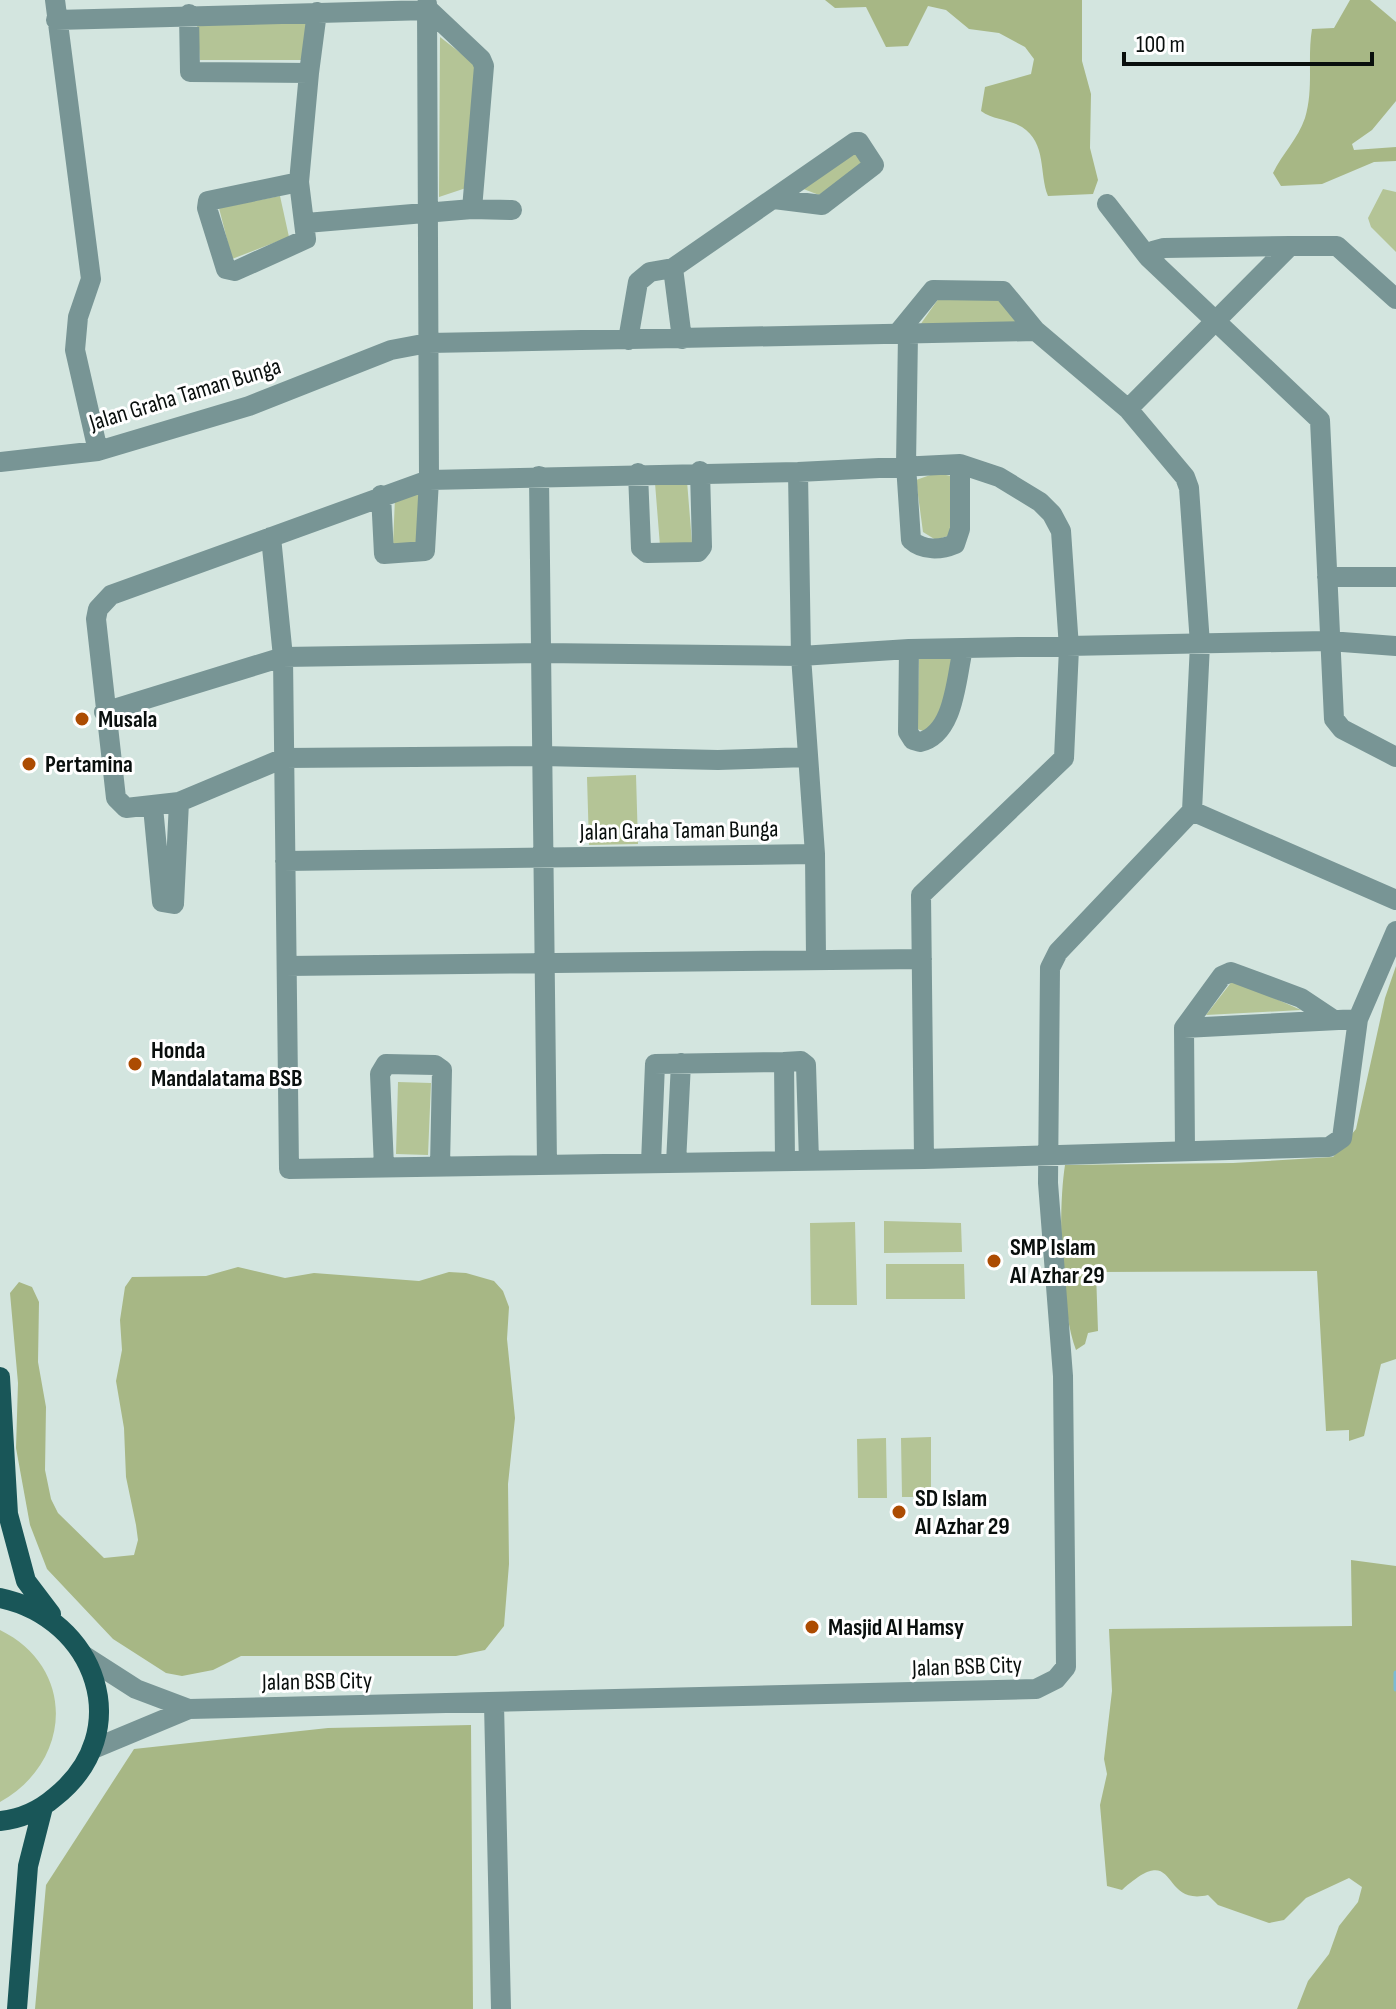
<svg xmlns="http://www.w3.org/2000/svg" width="1396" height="2009" viewBox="0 0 1396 2009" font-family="'Sofia Sans Condensed',sans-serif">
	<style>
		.green { fill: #b4c496 }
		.forest { fill: #a7b785 }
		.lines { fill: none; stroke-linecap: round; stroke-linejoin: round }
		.stream { stroke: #7dbbd1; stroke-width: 5 }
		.minor { stroke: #789595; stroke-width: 20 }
		.major { stroke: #195658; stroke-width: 20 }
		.poi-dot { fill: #ac4c02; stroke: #fff; stroke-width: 3 }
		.labels { text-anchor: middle; stroke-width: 6; stroke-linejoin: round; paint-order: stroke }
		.street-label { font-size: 24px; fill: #090f0d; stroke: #fff }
		.poi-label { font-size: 24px; font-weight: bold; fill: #090f0d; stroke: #fff; text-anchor: start }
	</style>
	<rect width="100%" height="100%" fill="#d3e5df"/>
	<!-- green -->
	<path class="green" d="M 307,23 L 307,60 L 200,60 L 197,24 Z
		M 440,37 L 476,65 L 466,188 L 439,197 Z
		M 857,149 L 865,165 L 819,195 L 801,188 Z
		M 1383,189 L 1396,192 L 1396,252 L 1371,227 L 1368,218 Z
		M 280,196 L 289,237 L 232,259 L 219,208 Z
		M 939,298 L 999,299 L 1018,324 L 920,325 Z
		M 936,473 L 951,476 L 953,534 L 936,540 L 923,532 L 916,480 Z
		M 687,481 L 692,543 L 660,546 L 655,483 Z
		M 427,492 L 425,547 L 393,546 L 395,497 Z
		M 919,659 L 951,659 L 947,705 L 927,732 L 917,729 Z
		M 636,775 L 638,844 L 589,845 L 587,777 Z
		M 1233,980 L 1301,1010 L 1206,1015 Z
		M 398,1082 L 431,1083 L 428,1155 L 396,1154 Z
		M 884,1221 L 961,1223 L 962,1252 L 884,1253 Z
		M 855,1222 L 857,1305 L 811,1305 L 810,1223 Z
		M 886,1264 L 964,1264 L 965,1299 L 886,1299 Z
		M 931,1437 L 931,1497 L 902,1497 L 901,1438 Z
		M 886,1438 L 887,1498 L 858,1498 L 857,1439 Z
		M 0,1630 C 77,1668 72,1762 0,1802 Z"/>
	<!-- forest -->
	<path class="forest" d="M 825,0 L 1082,0 L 1082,61 L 1091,94 L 1090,148 L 1098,180 L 1093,194 L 1048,196 C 1039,174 1047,143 1022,127 C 1009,119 993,120 981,111 L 985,87 L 1031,74 L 1034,59 L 1025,47 L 999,33 L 969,29 L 946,10 L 928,6 L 908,46 L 886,47 L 866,7 L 835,8 Z
		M 1350,0 L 1370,0 L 1396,22 L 1396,101 L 1372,130 L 1352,144 L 1354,150 L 1396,147 L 1396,161 L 1374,162 L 1322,184 L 1281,186 L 1273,173 C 1282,154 1298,139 1305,118 C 1314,88 1307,59 1312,29 L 1334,28 Z
		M 1396,966 L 1396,1359 L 1381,1364 L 1364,1436 L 1349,1441 L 1349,1430 L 1326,1431 L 1317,1271 L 1096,1272 L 1098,1331 L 1088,1333 L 1085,1344 L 1076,1350 C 1060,1308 1058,1209 1065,1165 L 1233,1163 L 1333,1157 L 1356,1129 L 1385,998 Z
		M 238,1267 L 285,1278 L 314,1273 L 419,1281 L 449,1272 L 466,1273 L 494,1281 L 503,1291 L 509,1307 L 507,1339 L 515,1418 L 508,1484 L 509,1564 L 504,1626 L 485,1650 L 456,1656 L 241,1656 L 213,1670 L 182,1676 L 166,1673 L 113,1639 L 47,1569 L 30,1525 L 16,1448 L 18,1383 L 10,1293 L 19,1282 L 32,1287 L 39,1302 L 38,1362 L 46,1407 L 45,1470 L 51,1499 L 58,1513 L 104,1558 L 134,1555 L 138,1540 L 136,1525 L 126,1477 L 124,1428 L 116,1381 L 122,1350 L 120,1320 L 125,1287 L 132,1277 L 206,1276 Z
		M 1351,1560 L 1396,1566 L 1396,2009 L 1297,2009 L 1308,1981 L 1329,1954 L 1339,1926 L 1358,1902 L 1362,1887 L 1349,1878 L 1306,1898 L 1284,1920 L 1269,1923 L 1218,1905 L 1208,1895 C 1158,1907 1180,1838 1122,1890 L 1107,1886 L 1100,1805 L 1107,1774 L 1104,1759 L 1112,1691 L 1109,1629 L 1352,1626 Z
		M 471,1725 L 473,2009 L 35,2009 L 46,1885 L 134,1749 L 328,1728 Z"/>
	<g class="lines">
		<!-- stream -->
		<path class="stream" d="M 1396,1673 L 1396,1689"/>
		<!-- minor -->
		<path class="minor" d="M 55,0 L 91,279 L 78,317 L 75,350 L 98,451
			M 189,14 L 190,72 L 309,73 L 317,12
			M 56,20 L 429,10 L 481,59 L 484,66 L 472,209 L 306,223
			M 299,182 L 306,239 L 235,271 L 226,269 L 207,208 L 208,201 Z
			M 299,182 L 309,73
			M 1107,204 L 1148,257
			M 472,209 L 512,210
			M 1290,246 L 1164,248 L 1153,251 L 1148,257 L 1320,420 L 1334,719 L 1342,729 L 1396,757
			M 673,268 L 682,339
			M 908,334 L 906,465 L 911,540 C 923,551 941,550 955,544 L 960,529 L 960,464
			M 628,340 L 638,282 L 650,272 L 673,268 L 855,142 L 859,142 L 874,165 L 822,205 L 774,199
			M 1128,409 L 1290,246 L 1337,246 L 1396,299
			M 0,462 L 98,451 L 249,406 L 391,350 L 428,343 L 1036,331
			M 798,472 L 801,656 L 815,854 L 816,958
			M 638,473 L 641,548 L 647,553 L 698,552 L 702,547 L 700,471
			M 539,476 L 547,1165
			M 381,495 L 384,554 L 425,551 L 429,480 L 427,4
			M 271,537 L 283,657 L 289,1169 L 924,1159 L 1329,1147 L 1342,1138 L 1358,1019 L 1396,931
			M 1327,577 L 1396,577
			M 909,649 L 908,732 L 913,740 L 920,742 C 955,734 956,677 963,649
			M 104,712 L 283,657 L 541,653 L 801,656 L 909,649 L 1329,641 L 1396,646
			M 808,757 L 718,760 L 542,756 L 284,758 L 179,802 L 126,808 L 116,798 L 96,619 L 98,609 L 111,595 L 429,480 L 798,472 L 960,464 L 999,477 L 1040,502 L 1052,514 L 1061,531 L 1069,648 L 1064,758 L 921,895 L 924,1159
			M 153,807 L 162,902 L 174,904 L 179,802
			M 1192,811 L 1396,900
			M 285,861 L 815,854
			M 287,966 L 922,959
			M 1184,1028 L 1222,976 L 1231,972 L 1301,998 L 1331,1018
			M 1185,1151 L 1184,1028 L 1358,1019
			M 785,1161 L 784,1062 L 801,1061 L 806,1065 L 809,1161
			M 651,1163 L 655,1064 L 784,1062
			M 676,1163 L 681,1063
			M 384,1167 L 380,1074 L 386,1064 L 435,1065 L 442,1070 L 440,1166
			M 83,1655 L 136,1689 L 189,1709 L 1036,1689 L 1056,1679 L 1066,1667 L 1063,1376 L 1048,1183 L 1050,968 L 1058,952 L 1192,811 L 1200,644 L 1189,488 L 1185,477 L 1128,409 L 1036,331 L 1003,291 L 933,290 L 897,334
			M 494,1704 L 501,2009
			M 93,1749 L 189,1709"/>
		<!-- major -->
		<path class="major" d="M 0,1377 L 8,1514 L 26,1581 L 51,1614
			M 0,1598 C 96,1618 137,1732 55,1797 C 40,1810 20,1819 0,1821
			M 17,2009 L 28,1866 L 43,1807"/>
	</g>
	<!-- markers -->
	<g class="poi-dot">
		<circle cx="82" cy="719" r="8"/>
		<circle cx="29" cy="764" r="8"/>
		<circle cx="135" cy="1064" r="8"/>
		<circle cx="994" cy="1261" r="8"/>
		<circle cx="899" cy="1512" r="8"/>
		<circle cx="812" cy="1627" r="8"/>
	</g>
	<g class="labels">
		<!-- street labels -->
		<g class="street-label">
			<text transform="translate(185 394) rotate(-17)" y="8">Jalan Graha Taman Bunga</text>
			<text transform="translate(679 830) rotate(-1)" y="8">Jalan Graha Taman Bunga</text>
			<text transform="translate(967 1666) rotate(-2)" y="8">Jalan BSB City</text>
			<text transform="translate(317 1681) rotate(-1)" y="8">Jalan BSB City</text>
		</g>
		<!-- poi labels -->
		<g class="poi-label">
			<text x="98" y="727">Musala</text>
			<text x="45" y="772">Pertamina</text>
			<text x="151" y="1058">Honda<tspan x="151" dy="28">Mandalatama BSB</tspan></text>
			<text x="1010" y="1255">SMP Islam<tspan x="1010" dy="28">Al Azhar 29</tspan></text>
			<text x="915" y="1506">SD Islam<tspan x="915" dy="28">Al Azhar 29</tspan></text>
			<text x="828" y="1635">Masjid Al Hamsy</text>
		</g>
	</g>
	<!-- scale -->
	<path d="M1124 52v12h248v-12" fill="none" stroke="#090f0d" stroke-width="4"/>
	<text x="1136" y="52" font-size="24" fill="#090f0d" stroke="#ffffff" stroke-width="6" paint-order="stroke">100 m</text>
</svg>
